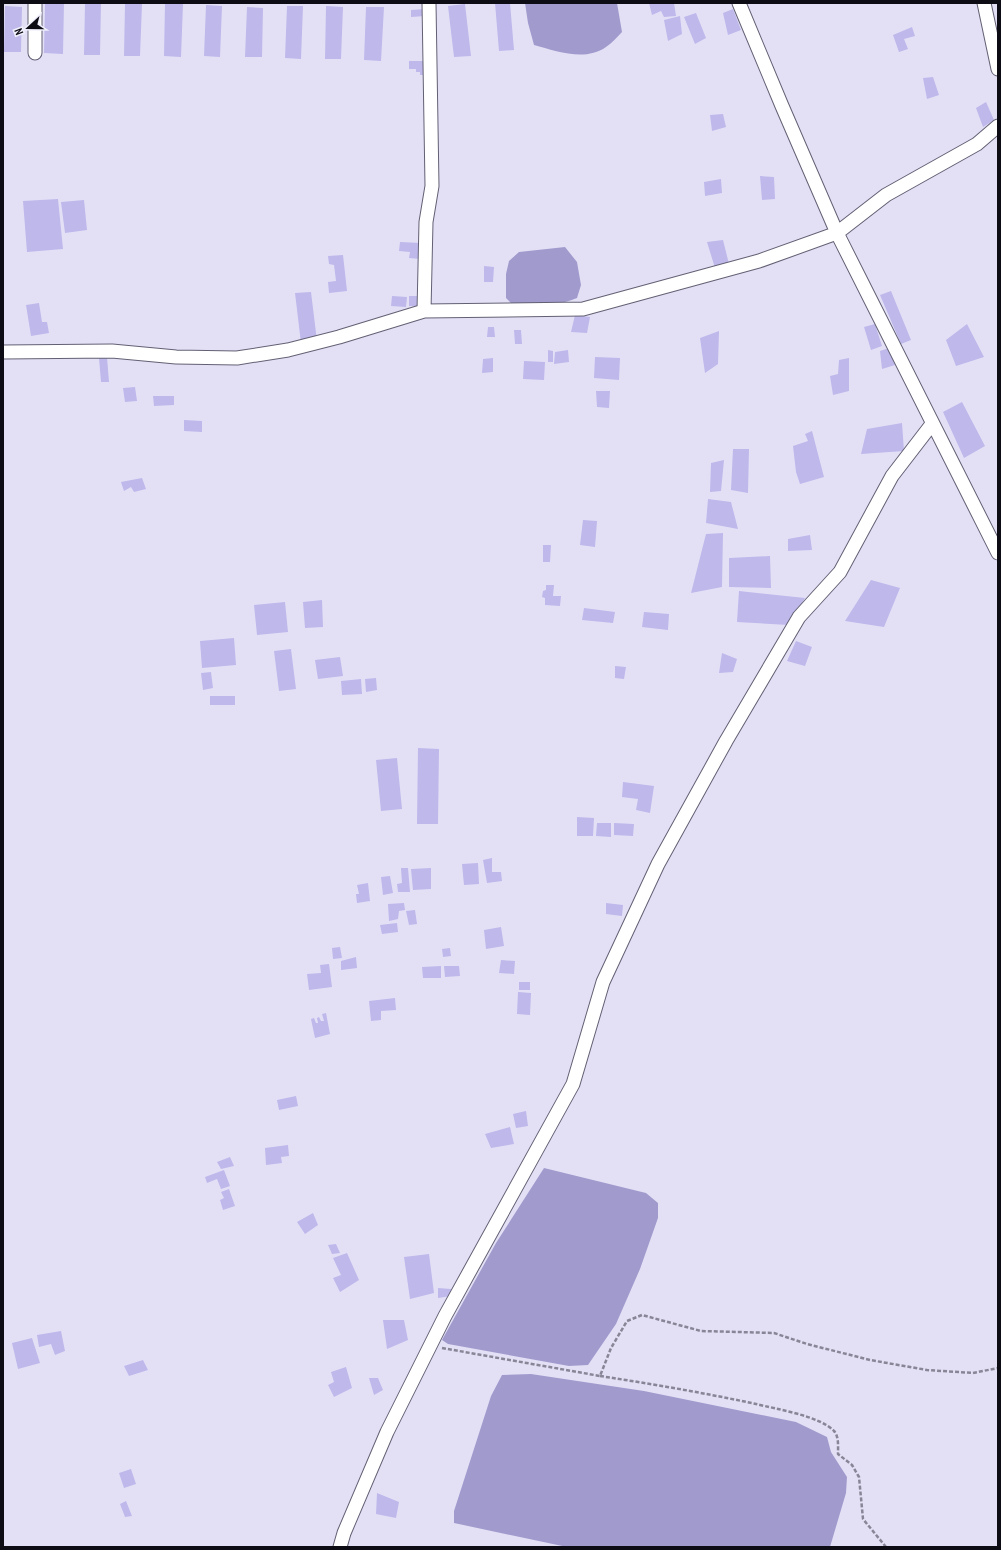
<svg xmlns="http://www.w3.org/2000/svg" width="1001" height="1550" viewBox="0 0 1001 1550" font-family="'PT Sans Narrow',sans-serif">
	<style>
		.water { fill: #a19bcd }
		.building { fill: #beb8eb }
		.lines { fill: none; stroke-linecap: round; stroke-linejoin: round }
		.minor-casing { stroke: #626073; stroke-width: 15 }
		.path { stroke: #888696; stroke-width: 2.5; stroke-dasharray: 4 2; stroke-linecap: butt }
		.minor { stroke: #fff; stroke-width: 13 }
	</style>
	<rect width="100%" height="100%" fill="#e3e0f6"/>
	<!-- water -->
	<path class="water" d="M 525,3 L 617,3 L 622,32 C 617,37 612,43 606,47 C 585,62 556,51 534,45 L 528,23 Z
		M 565,247 L 577,262 L 581,285 L 577,298 C 556,307 532,305 511,303 L 506,298 L 506,274 L 509,261 L 519,252 Z
		M 544,1168 L 646,1193 L 658,1203 L 658,1218 L 640,1269 L 616,1324 L 588,1365 L 569,1366 L 448,1344 L 442,1340 L 496,1243 Z
		M 531,1374 L 644,1391 L 796,1422 L 827,1437 L 831,1452 L 847,1477 L 846,1493 L 830,1547 L 567,1547 L 454,1523 L 454,1511 L 491,1396 L 502,1375 Z"/>
	<!-- building -->
	<path class="building" d="M 45,3 L 64,3 L 63,54 L 44,53 Z
		M 85,3 L 101,3 L 100,55 L 84,55 Z
		M 165,3 L 183,4 L 181,57 L 164,56 Z
		M 495,3 L 510,3 L 514,50 L 499,51 Z
		M 649,3 L 674,3 L 676,16 L 664,17 L 661,11 L 652,15 Z
		M 125,4 L 142,4 L 140,56 L 124,56 Z
		M 465,4 L 471,56 L 454,57 L 448,6 Z
		M 206,5 L 222,6 L 220,57 L 204,56 Z
		M 5,6 L 22,7 L 21,52 L 4,52 Z
		M 287,6 L 303,6 L 301,59 L 285,58 Z
		M 326,6 L 343,7 L 341,59 L 325,59 Z
		M 247,7 L 263,8 L 262,57 L 245,57 Z
		M 366,7 L 384,7 L 381,61 L 364,60 Z
		M 425,9 L 425,16 L 411,17 L 411,10 Z
		M 733,9 L 741,30 L 728,35 L 723,13 Z
		M 696,13 L 706,38 L 695,44 L 684,17 Z
		M 680,16 L 682,34 L 668,41 L 664,20 Z
		M 912,27 L 915,36 L 904,39 L 908,49 L 899,52 L 893,35 Z
		M 409,61 L 425,61 L 425,75 L 420,75 L 420,72 L 416,72 L 416,69 L 409,69 Z
		M 933,77 L 939,95 L 927,99 L 923,78 Z
		M 986,102 L 994,120 L 983,127 L 976,108 Z
		M 723,114 L 726,127 L 712,131 L 710,115 Z
		M 760,176 L 774,177 L 775,199 L 762,200 Z
		M 721,179 L 722,193 L 705,196 L 704,182 Z
		M 58,199 L 63,249 L 27,252 L 23,201 Z
		M 84,200 L 87,230 L 65,233 L 61,202 Z
		M 723,240 L 730,268 L 715,268 L 707,242 Z
		M 400,242 L 421,243 L 420,259 L 409,258 L 410,252 L 399,251 Z
		M 343,255 L 347,291 L 329,293 L 328,282 L 336,281 L 334,265 L 329,264 L 328,256 Z
		M 484,266 L 494,267 L 493,282 L 484,282 Z
		M 891,291 L 911,340 L 901,344 L 880,295 Z
		M 311,292 L 317,341 L 301,343 L 295,293 Z
		M 392,296 L 407,297 L 406,307 L 391,306 Z
		M 409,296 L 421,296 L 421,306 L 409,306 Z
		M 39,303 L 42,322 L 47,322 L 49,333 L 31,336 L 26,305 Z
		M 575,315 L 590,317 L 587,333 L 571,332 Z
		M 875,324 L 882,346 L 871,350 L 864,327 Z
		M 967,324 L 984,357 L 956,366 L 946,340 Z
		M 488,327 L 494,327 L 495,337 L 487,337 Z
		M 514,330 L 521,330 L 522,344 L 515,344 Z
		M 719,331 L 718,364 L 705,373 L 700,338 Z
		M 889,348 L 895,365 L 882,369 L 880,351 Z
		M 548,350 L 553,351 L 553,362 L 548,362 Z
		M 568,350 L 569,362 L 554,364 L 555,352 Z
		M 107,357 L 109,382 L 101,382 L 99,358 Z
		M 595,357 L 620,358 L 619,380 L 594,378 Z
		M 493,358 L 493,372 L 482,373 L 483,359 Z
		M 849,358 L 849,391 L 833,395 L 830,376 L 838,374 L 839,360 Z
		M 524,361 L 545,362 L 544,380 L 523,379 Z
		M 135,387 L 137,401 L 125,402 L 123,388 Z
		M 596,391 L 610,391 L 609,408 L 597,407 Z
		M 153,396 L 174,396 L 174,405 L 154,406 Z
		M 962,402 L 985,446 L 964,458 L 943,412 Z
		M 184,420 L 202,421 L 202,432 L 184,431 Z
		M 902,423 L 904,451 L 861,454 L 867,429 Z
		M 812,431 L 824,477 L 800,484 L 796,472 L 793,446 L 808,441 L 805,434 Z
		M 733,449 L 749,449 L 748,493 L 731,490 Z
		M 724,460 L 721,491 L 710,492 L 711,463 Z
		M 142,478 L 146,489 L 134,492 L 131,487 L 124,491 L 121,482 Z
		M 708,499 L 731,502 L 738,529 L 706,523 Z
		M 583,520 L 597,521 L 595,547 L 580,545 Z
		M 723,533 L 722,587 L 691,593 L 706,534 Z
		M 810,535 L 812,550 L 788,551 L 788,539 Z
		M 543,545 L 551,545 L 550,562 L 543,562 Z
		M 770,556 L 771,588 L 729,587 L 729,558 Z
		M 871,580 L 900,588 L 884,627 L 845,621 Z
		M 546,585 L 554,585 L 553,596 L 561,596 L 560,606 L 545,605 L 545,598 L 542,597 L 543,591 L 546,590 Z
		M 739,591 L 805,598 L 789,625 L 737,622 Z
		M 322,600 L 323,627 L 305,628 L 303,602 Z
		M 285,602 L 288,632 L 257,635 L 254,605 Z
		M 584,608 L 615,612 L 613,623 L 582,620 Z
		M 644,612 L 669,614 L 668,630 L 642,627 Z
		M 234,638 L 236,665 L 202,668 L 200,641 Z
		M 796,641 L 812,647 L 805,666 L 787,661 Z
		M 291,649 L 296,689 L 279,691 L 274,651 Z
		M 722,653 L 737,659 L 733,672 L 719,673 Z
		M 340,657 L 343,676 L 318,679 L 315,660 Z
		M 615,666 L 626,667 L 624,679 L 615,678 Z
		M 211,672 L 213,688 L 203,690 L 201,673 Z
		M 376,678 L 377,690 L 366,692 L 365,679 Z
		M 361,679 L 362,694 L 342,695 L 341,681 Z
		M 210,696 L 235,696 L 235,705 L 210,705 Z
		M 418,748 L 439,749 L 438,824 L 417,824 Z
		M 397,758 L 402,809 L 381,811 L 376,760 Z
		M 623,782 L 654,786 L 650,813 L 636,810 L 638,799 L 622,797 Z
		M 577,817 L 594,818 L 593,836 L 577,836 Z
		M 597,823 L 611,823 L 611,837 L 596,836 Z
		M 614,823 L 634,824 L 633,836 L 614,835 Z
		M 492,858 L 492,872 L 501,872 L 502,881 L 487,883 L 483,860 Z
		M 478,863 L 479,884 L 464,885 L 462,864 Z
		M 401,868 L 408,868 L 410,892 L 398,892 L 397,884 L 402,883 Z
		M 431,868 L 431,889 L 413,890 L 411,869 Z
		M 390,876 L 393,893 L 383,895 L 381,877 Z
		M 368,883 L 370,901 L 357,903 L 356,894 L 359,894 L 357,885 Z
		M 404,903 L 405,910 L 399,911 L 398,919 L 389,921 L 388,904 Z
		M 606,903 L 623,905 L 622,916 L 606,914 Z
		M 415,910 L 417,924 L 409,925 L 406,911 Z
		M 397,923 L 398,932 L 382,934 L 380,925 Z
		M 501,927 L 504,946 L 486,949 L 484,930 Z
		M 340,947 L 342,958 L 333,959 L 332,948 Z
		M 450,948 L 451,956 L 443,957 L 442,949 Z
		M 356,957 L 357,968 L 341,970 L 341,961 Z
		M 501,960 L 515,961 L 514,974 L 499,973 Z
		M 329,964 L 332,987 L 309,990 L 307,974 L 321,973 L 320,965 Z
		M 441,966 L 441,978 L 423,978 L 422,967 Z
		M 444,966 L 459,966 L 460,976 L 445,977 Z
		M 519,982 L 530,982 L 530,990 L 519,990 Z
		M 518,992 L 531,993 L 530,1015 L 517,1014 Z
		M 395,998 L 396,1010 L 381,1011 L 381,1020 L 371,1021 L 369,1001 Z
		M 326,1013 L 330,1034 L 315,1038 L 311,1019 L 314,1018 L 316,1023 L 318,1023 L 317,1018 L 319,1017 L 321,1021 L 324,1021 L 322,1014 Z
		M 296,1096 L 298,1106 L 279,1110 L 277,1100 Z
		M 526,1111 L 528,1126 L 516,1128 L 513,1114 Z
		M 510,1127 L 514,1144 L 491,1148 L 485,1134 Z
		M 288,1145 L 289,1156 L 281,1157 L 282,1163 L 266,1165 L 265,1148 Z
		M 230,1157 L 234,1166 L 221,1169 L 217,1162 Z
		M 224,1170 L 230,1186 L 221,1189 L 217,1179 L 207,1183 L 205,1177 Z
		M 229,1189 L 235,1206 L 223,1210 L 220,1200 L 224,1198 L 221,1192 Z
		M 313,1213 L 318,1225 L 305,1234 L 297,1222 Z
		M 336,1244 L 340,1253 L 332,1254 L 328,1245 Z
		M 347,1253 L 359,1280 L 340,1292 L 333,1278 L 341,1275 L 333,1258 Z
		M 429,1254 L 434,1293 L 410,1299 L 404,1257 Z
		M 438,1288 L 451,1289 L 451,1296 L 438,1298 Z
		M 383,1320 L 404,1320 L 408,1340 L 387,1349 Z
		M 61,1331 L 65,1351 L 55,1355 L 51,1344 L 39,1347 L 37,1335 Z
		M 32,1338 L 40,1363 L 18,1369 L 12,1343 Z
		M 143,1360 L 148,1370 L 129,1376 L 124,1366 Z
		M 346,1367 L 352,1388 L 334,1397 L 328,1385 L 334,1382 L 331,1372 Z
		M 369,1378 L 378,1378 L 383,1390 L 374,1395 Z
		M 131,1469 L 136,1484 L 124,1488 L 119,1473 Z
		M 377,1493 L 399,1502 L 396,1518 L 376,1514 Z
		M 126,1501 L 132,1516 L 125,1517 L 120,1504 Z"/>
	<g class="lines">
		<!-- minor casing -->
		<g class="minor-casing">
			<path id="minor" d="M 35,3 L 35,53
				M 739,3 L 782,106 L 837,233 L 998,553
				M 984,3 L 998,69
				M 424,311 L 426,222 L 432,186 L 429,3
				M 3,352 L 112,351 L 176,357 L 237,358 L 288,350 L 339,337 L 424,311 L 583,309 L 759,261 L 837,233 L 886,195 L 977,144 L 998,126
				M 340,1547 L 344,1533 L 387,1432 L 445,1316 L 573,1084 L 603,982 L 658,864 L 726,741 L 799,617 L 840,572 L 892,476 L 932,424"/>
		</g>
		<!-- path -->
		<path class="path" d="M 442,1348 L 600,1376 L 611,1348 L 627,1321 L 642,1315 L 701,1331 L 774,1333 L 807,1344 L 870,1360 L 927,1370 L 973,1373 L 998,1368
			M 600,1376 C 652,1384 705,1393 756,1404 C 776,1409 820,1416 834,1431 C 839,1436 838,1447 838,1454 L 852,1465 L 859,1477 L 863,1519 L 886,1547"/>
		<!-- minor -->
		<use href="#minor" class="minor"/>
	</g>
	<!-- border -->
	<rect width="1001" height="1550" fill="none" stroke="#0d0c14" stroke-width="8"/>
	<!-- north arrow -->
	<g transform="translate(28 28) rotate(249)" stroke="#f0effc" stroke-width="3" paint-order="stroke">
	<path d="M0-3L7 15L0 10L-7 15Z" fill="#0d0c14"/>
	<text y="-6" font-size="11" font-weight="bold" text-anchor="middle" fill="#0d0c14">N</text>
	</g>
</svg>
